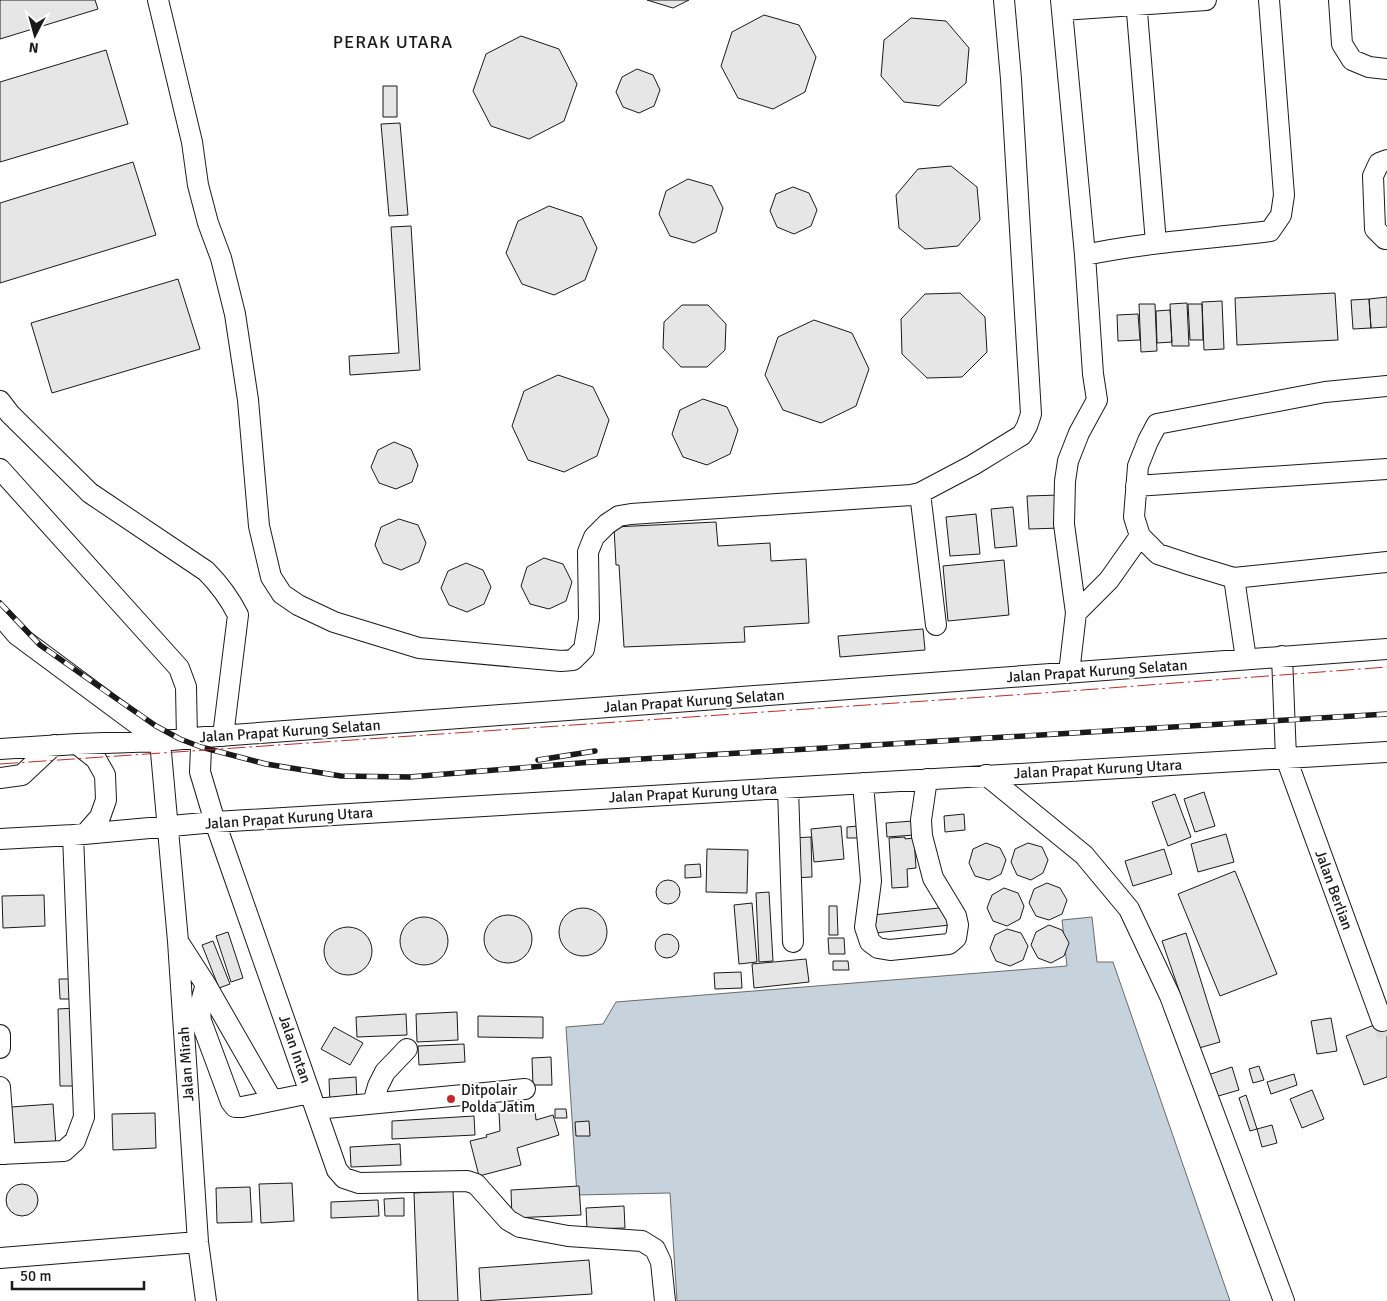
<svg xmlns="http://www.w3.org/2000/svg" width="1387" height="1301" viewBox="0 0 1387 1301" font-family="Signika,sans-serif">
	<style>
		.water { fill: #c6d2dc; stroke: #6a6a6a }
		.building { fill: #e6e6e6; stroke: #1a1a1a }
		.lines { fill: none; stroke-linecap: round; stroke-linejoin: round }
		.minor-tunnel { stroke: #ddd; stroke-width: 20; stroke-dasharray: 20 10; stroke-linecap: butt }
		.minor-casing { stroke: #1a1a1a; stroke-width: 22 }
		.minor { stroke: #fff; stroke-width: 20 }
		.rail-casing { stroke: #1a1a1a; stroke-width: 5.5 }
		.rail { stroke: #fff; stroke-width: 4; stroke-dasharray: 11; stroke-linecap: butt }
		.power { stroke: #c62828; stroke-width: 1; stroke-dasharray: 18 4 2.5 4; stroke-linecap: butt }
		.poi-dot { fill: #c62828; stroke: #fff; stroke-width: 2 }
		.labels { text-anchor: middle; stroke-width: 4; stroke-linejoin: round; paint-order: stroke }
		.street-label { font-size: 15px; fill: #1a1a1a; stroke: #fff }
		.poi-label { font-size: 15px; fill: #1a1a1a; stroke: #fff; text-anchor: start }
		.quarter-label { font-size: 18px; letter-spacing: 1px; fill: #1a1a1a; stroke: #fff }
	</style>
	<rect width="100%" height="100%" fill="#fff"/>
	<!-- water -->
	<path class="water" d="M 1092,917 L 1097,962 L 1113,962 L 1230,1301 L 677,1301 L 670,1193 L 577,1195 L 566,1027 L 603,1024 L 616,1002 L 1067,966 L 1062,920 Z"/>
	<!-- building -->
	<path class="building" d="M 0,0 L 95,0 L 98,9 L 0,39 Z
		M 647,0 L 689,0 L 673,8 Z
		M 764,15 L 799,25 L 816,57 L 805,92 L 773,109 L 738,98 L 721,66 L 732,32 Z
		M 911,18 L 946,21 L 969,48 L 966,83 L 939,106 L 904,102 L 881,76 L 884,40 Z
		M 521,36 L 559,49 L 577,84 L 564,121 L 529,139 L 491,126 L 473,91 L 486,54 Z
		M 106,50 L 128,124 L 0,162 L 0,82 Z
		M 637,69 L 653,75 L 660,90 L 654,106 L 639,113 L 623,107 L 616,92 L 622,77 Z
		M 383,86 L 397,86 L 397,117 L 383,117 Z
		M 400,123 L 408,215 L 389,216 L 381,124 Z
		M 133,162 L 156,235 L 0,283 L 0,203 Z
		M 951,166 L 977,187 L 980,220 L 958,246 L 925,249 L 899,228 L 896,195 L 918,169 Z
		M 688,179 L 712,186 L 723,208 L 716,232 L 694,243 L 670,236 L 659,214 L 666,191 Z
		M 793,187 L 809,193 L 817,210 L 811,226 L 794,234 L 777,227 L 770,211 L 776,194 Z
		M 549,206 L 582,217 L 597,248 L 585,280 L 554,295 L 522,284 L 506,253 L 518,221 Z
		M 411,226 L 420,370 L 350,375 L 349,356 L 399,353 L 391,227 Z
		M 178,279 L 200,349 L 52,393 L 31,323 Z
		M 960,293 L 985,317 L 987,352 L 962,377 L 927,378 L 902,354 L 901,319 L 925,294 Z
		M 1335,293 L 1338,340 L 1237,345 L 1235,298 Z
		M 1387,297 L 1387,327 L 1371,328 L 1369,299 Z
		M 1369,299 L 1371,328 L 1353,329 L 1351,300 Z
		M 1222,301 L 1224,349 L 1204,350 L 1202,302 Z
		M 1187,303 L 1189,346 L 1172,346 L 1170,304 Z
		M 1139,304 L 1155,304 L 1157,351 L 1141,352 Z
		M 1188,304 L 1202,304 L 1203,340 L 1190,340 Z
		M 682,305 L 708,305 L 726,324 L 725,350 L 707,367 L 681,367 L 663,348 L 664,322 Z
		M 1170,310 L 1172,342 L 1157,343 L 1156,311 Z
		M 1138,314 L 1140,340 L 1118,341 L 1117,315 Z
		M 814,320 L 852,333 L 869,369 L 856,406 L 821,423 L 783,410 L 765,375 L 778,337 Z
		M 558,375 L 593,387 L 609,420 L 597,456 L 564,472 L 528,460 L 512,426 L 524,391 Z
		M 703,399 L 727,407 L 738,430 L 730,454 L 707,465 L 683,457 L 672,434 L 680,410 Z
		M 394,442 L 411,449 L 418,465 L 412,482 L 396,489 L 379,483 L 371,467 L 378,450 Z
		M 1060,495 L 1061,528 L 1029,529 L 1027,496 Z
		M 1013,507 L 1017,546 L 995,548 L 991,509 Z
		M 976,514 L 980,554 L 950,556 L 946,517 Z
		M 399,519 L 418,525 L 426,543 L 419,562 L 401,570 L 383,563 L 375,545 L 381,527 Z
		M 716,522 L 718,546 L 770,543 L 771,561 L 806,559 L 809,623 L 744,627 L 745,642 L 624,647 L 619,565 L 616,565 L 614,527 Z
		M 544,558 L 563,564 L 572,582 L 566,601 L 549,609 L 530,604 L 521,586 L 527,567 Z
		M 1004,560 L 1009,615 L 948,621 L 943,566 Z
		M 466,563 L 483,570 L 491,587 L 484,604 L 467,612 L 449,605 L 441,588 L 448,571 Z
		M 923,629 L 925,650 L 840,657 L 838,636 Z
		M 1204,792 L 1215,826 L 1195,832 L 1184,799 Z
		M 1175,794 L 1191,837 L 1168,846 L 1152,802 Z
		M 964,814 L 965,830 L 945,832 L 944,816 Z
		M 913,821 L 914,835 L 887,837 L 886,823 Z
		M 841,826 L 844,859 L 814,862 L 811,829 Z
		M 858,826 L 859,838 L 847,838 L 847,827 Z
		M 1226,834 L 1234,862 L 1198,872 L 1191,844 Z
		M 811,837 L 812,877 L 793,878 L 792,838 Z
		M 905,837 L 905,839 L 914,838 L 916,868 L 907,869 L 908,887 L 892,888 L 889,838 Z
		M 986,843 L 1000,848 L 1006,860 L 1001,874 L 989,880 L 975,876 L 969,863 L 973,849 Z
		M 1028,843 L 1042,847 L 1048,860 L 1043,873 L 1031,880 L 1017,875 L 1011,862 L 1015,849 Z
		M 707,849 L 748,850 L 747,893 L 706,892 Z
		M 1164,849 L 1172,874 L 1133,886 L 1125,861 Z
		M 700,864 L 701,877 L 685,878 L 685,865 Z
		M 1235,871 L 1277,974 L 1220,996 L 1178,894 Z
		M656 892a12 12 0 1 1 24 0a12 12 0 1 1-24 0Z
		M 1047,883 L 1060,888 L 1067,900 L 1062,914 L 1049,920 L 1036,916 L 1029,903 L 1034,889 Z
		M 1004,888 L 1018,893 L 1024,906 L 1020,919 L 1007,926 L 993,921 L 987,908 L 992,895 Z
		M 769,892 L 773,961 L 759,962 L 756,893 Z
		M 44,895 L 45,926 L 3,928 L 2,896 Z
		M 752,903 L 757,962 L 739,964 L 734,905 Z
		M 829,906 L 837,906 L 838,935 L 829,935 Z
		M 948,907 L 950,925 L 875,933 L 873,915 Z
		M559 932a24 24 0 1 1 48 0a24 24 0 1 1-48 0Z
		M484 939a24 24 0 1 1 48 0a24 24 0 1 1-48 0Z
		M400 941a24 24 0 1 1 48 0a24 24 0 1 1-48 0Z
		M 1049,925 L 1062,930 L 1069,943 L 1064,956 L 1051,963 L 1038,958 L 1031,945 L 1036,932 Z
		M324 951a24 24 0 1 1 48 0a24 24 0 1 1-48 0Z
		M 1007,929 L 1021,933 L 1028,946 L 1023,960 L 1010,966 L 996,961 L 990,948 L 995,935 Z
		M 228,932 L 243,978 L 231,982 L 216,936 Z
		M 1186,933 L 1220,1042 L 1199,1048 L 1162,941 Z
		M655 946a12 12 0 1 1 24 0a12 12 0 1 1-24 0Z
		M 828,938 L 844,938 L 845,954 L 829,954 Z
		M 213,941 L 230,984 L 219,988 L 202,945 Z
		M 806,959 L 809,982 L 754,988 L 752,964 Z
		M 833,961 L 848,961 L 849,970 L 833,970 Z
		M 741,972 L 742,988 L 715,989 L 714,973 Z
		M 59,979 L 78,979 L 79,999 L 60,999 Z
		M 76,1008 L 78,1086 L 60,1086 L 58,1009 Z
		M 457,1012 L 458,1040 L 417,1042 L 416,1014 Z
		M 406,1014 L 407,1035 L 357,1037 L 356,1017 Z
		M 478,1016 L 543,1017 L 543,1038 L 478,1037 Z
		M 1331,1018 L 1337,1051 L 1317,1054 L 1311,1021 Z
		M 1387,1020 L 1387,1077 L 1364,1085 L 1346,1036 Z
		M 334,1027 L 363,1043 L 350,1065 L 321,1049 Z
		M 464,1044 L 465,1062 L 419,1065 L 418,1046 Z
		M 551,1057 L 552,1085 L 533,1085 L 532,1058 Z
		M 1259,1066 L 1264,1080 L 1253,1083 L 1249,1069 Z
		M 1232,1067 L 1239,1090 L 1215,1097 L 1208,1075 Z
		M 1294,1074 L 1297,1085 L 1271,1094 L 1267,1082 Z
		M 356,1077 L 357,1102 L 330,1104 L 329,1079 Z
		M 1312,1090 L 1324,1119 L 1302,1128 L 1290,1099 Z
		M 1246,1095 L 1257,1129 L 1250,1131 L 1239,1098 Z
		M 53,1104 L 56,1146 L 14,1149 L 11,1107 Z
		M 555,1109 L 566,1109 L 567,1118 L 555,1118 Z
		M 535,1110 L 536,1120 L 553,1115 L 559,1135 L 517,1148 L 521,1165 L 479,1176 L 470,1141 L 487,1137 L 486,1135 L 500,1131 L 499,1113 Z
		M 155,1113 L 156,1148 L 113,1150 L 112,1114 Z
		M 474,1116 L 475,1135 L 392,1139 L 392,1121 Z
		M 589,1121 L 590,1136 L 576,1136 L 575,1122 Z
		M 1272,1125 L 1277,1143 L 1262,1147 L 1257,1129 Z
		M 400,1144 L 401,1165 L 351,1167 L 350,1147 Z
		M 292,1183 L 294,1221 L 261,1223 L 259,1184 Z
		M6 1200a16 16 0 1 1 32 0a16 16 0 1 1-32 0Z
		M 579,1186 L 581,1215 L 512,1218 L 511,1190 Z
		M 250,1187 L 252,1222 L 217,1223 L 216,1188 Z
		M 453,1191 L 458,1301 L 418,1301 L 414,1193 Z
		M 404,1198 L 404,1216 L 385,1216 L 384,1199 Z
		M 378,1200 L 379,1216 L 331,1218 L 331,1202 Z
		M 624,1206 L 625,1228 L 587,1229 L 586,1208 Z
		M 589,1260 L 592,1294 L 481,1301 L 479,1268 Z"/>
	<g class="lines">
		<!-- minor-tunnel -->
		<path class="minor-tunnel" d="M 1382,1021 L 1387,1036"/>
		<!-- minor casing -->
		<g class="minor-casing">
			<path id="minor" d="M 158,0 L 192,142 L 198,185 L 208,223 L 221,258 L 235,314 L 248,400 L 259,526 L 271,577 L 282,594 L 298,605 L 334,622 L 419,648 L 561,661 L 573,660 L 584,649 L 589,619 L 588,552 L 594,537 L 607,524 L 619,516 L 631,514 L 911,495 L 920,493 L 936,625
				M 1061,0 L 1085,255
				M 1136,0 L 1156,243
				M 1339,0 L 1342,44 L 1352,60 L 1369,67 L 1387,69
				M 1063,10 L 1206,0
				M 1387,160 L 1379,163 L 1373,176 L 1375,229 L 1385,239 L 1387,239
				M 1387,386 L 1325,392 L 1157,424 L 1148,441 L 1138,466 L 1134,517 L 1140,536 L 1158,554 L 1191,565 L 1234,578 L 1387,562
				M 0,401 L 10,414 L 90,493 L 206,571 C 220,585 229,597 238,615 L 223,736
				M 0,469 L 179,668 L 186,687 L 187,739
				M 1136,486 L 1387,469
				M 920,493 L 973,465 L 1022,435 L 1027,426 L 1031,414 L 1011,79 L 1004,0
				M 1234,578 L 1246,659
				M 1076,613 L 1109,580 L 1140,536
				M 0,615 L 17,635 L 160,741 L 178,941 L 198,1242 L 206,1301
				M 1282,656 L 1286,758 L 1382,1021
				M 1069,673 L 1076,613 L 1064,524 L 1065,481 L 1068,461 L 1079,433 L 1097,400 L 1093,374 L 1085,255 C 1146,242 1208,239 1270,231 L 1281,215 L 1284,195 L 1269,0
				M 205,737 L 201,747 L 200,772 L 215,822 L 337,1170 L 344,1178 L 359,1183 L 467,1181 L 476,1184 L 508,1220 L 520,1227 L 568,1236 L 642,1241 L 655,1249 L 661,1262 L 665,1301
				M 77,744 L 96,759 L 105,775 L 106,800 L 100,817 L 86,833
				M 0,749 L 77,744 L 160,741 L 205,737 L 1387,649
				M 986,775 L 1084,855 L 1129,909 L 1170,996 L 1284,1301
				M 0,778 L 22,775 L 54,745
				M 863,783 L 871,881 L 865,927 L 870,942 L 878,948 L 890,950 L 949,944 L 956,938 L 958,925 L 956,916 L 933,878 L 922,836 L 921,820 L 927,779
				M 788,788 L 793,942
				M 0,839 L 73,835 L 215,822 L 1387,752
				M 179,943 L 206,985 L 272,1100
				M 206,985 C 202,997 199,1007 201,1021 L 231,1102 L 235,1107 L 242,1107 L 310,1093
				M 0,1035 L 0,1048
				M 0,1087 L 5,1154
				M 373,1103 L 378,1086 L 385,1072 L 407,1049
				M 316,1109 L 525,1089
				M 0,1154 L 64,1151 L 75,1141 L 84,1117 L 73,835
				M 0,1258 L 198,1242"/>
		</g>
		<!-- minor -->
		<use href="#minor" class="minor"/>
		<!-- rail casing -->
		<g class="rail-casing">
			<path id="rail" d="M 0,603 L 40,645 L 107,692 L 156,726 L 180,739 L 201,747 L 266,764 L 341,776 L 409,777 L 592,762 L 1387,714
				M 538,760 L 595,751"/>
		</g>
		<!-- rail -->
		<use href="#rail" class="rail"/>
		<!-- power -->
		<path class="power" d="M 0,764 L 1043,693 L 1387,667"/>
	</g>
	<!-- markers -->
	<circle class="poi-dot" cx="451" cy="1099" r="5"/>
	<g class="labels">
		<!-- street labels -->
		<g class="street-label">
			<text transform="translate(1097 671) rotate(-4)" y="5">Jalan Prapat Kurung Selatan</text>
			<text transform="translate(694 701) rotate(-4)" y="5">Jalan Prapat Kurung Selatan</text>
			<text transform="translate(290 731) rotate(-4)" y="5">Jalan Prapat Kurung Selatan</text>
			<text transform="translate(1098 769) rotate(-3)" y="5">Jalan Prapat Kurung Utara</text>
			<text transform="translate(693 793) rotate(-3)" y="5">Jalan Prapat Kurung Utara</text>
			<text transform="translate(289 818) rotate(-4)" y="5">Jalan Prapat Kurung Utara</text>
			<text transform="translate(1334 890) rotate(70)" y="5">Jalan Berlian</text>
			<text transform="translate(295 1049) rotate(71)" y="5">Jalan Intan</text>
			<text transform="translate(186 1064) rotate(-94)" y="5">Jalan Mirah</text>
		</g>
		<!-- poi labels -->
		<g class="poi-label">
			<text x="461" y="1095">Ditpolair<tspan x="461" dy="17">Polda Jatim</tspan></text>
		</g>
		<!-- quarter labels -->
		<g class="quarter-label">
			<text x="393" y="48">PERAK UTARA</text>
		</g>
	</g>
	<!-- north arrow -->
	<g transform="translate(35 35) rotate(186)" stroke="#ffffff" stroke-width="4" paint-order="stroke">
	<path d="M0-4L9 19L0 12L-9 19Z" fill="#1a1a1a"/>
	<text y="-8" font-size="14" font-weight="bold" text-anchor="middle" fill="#1a1a1a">N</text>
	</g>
	<!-- scale -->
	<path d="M12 1281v8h132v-8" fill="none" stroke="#1a1a1a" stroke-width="2.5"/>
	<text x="20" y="1281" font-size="15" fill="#1a1a1a" stroke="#ffffff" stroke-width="4" paint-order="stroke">50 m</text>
</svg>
